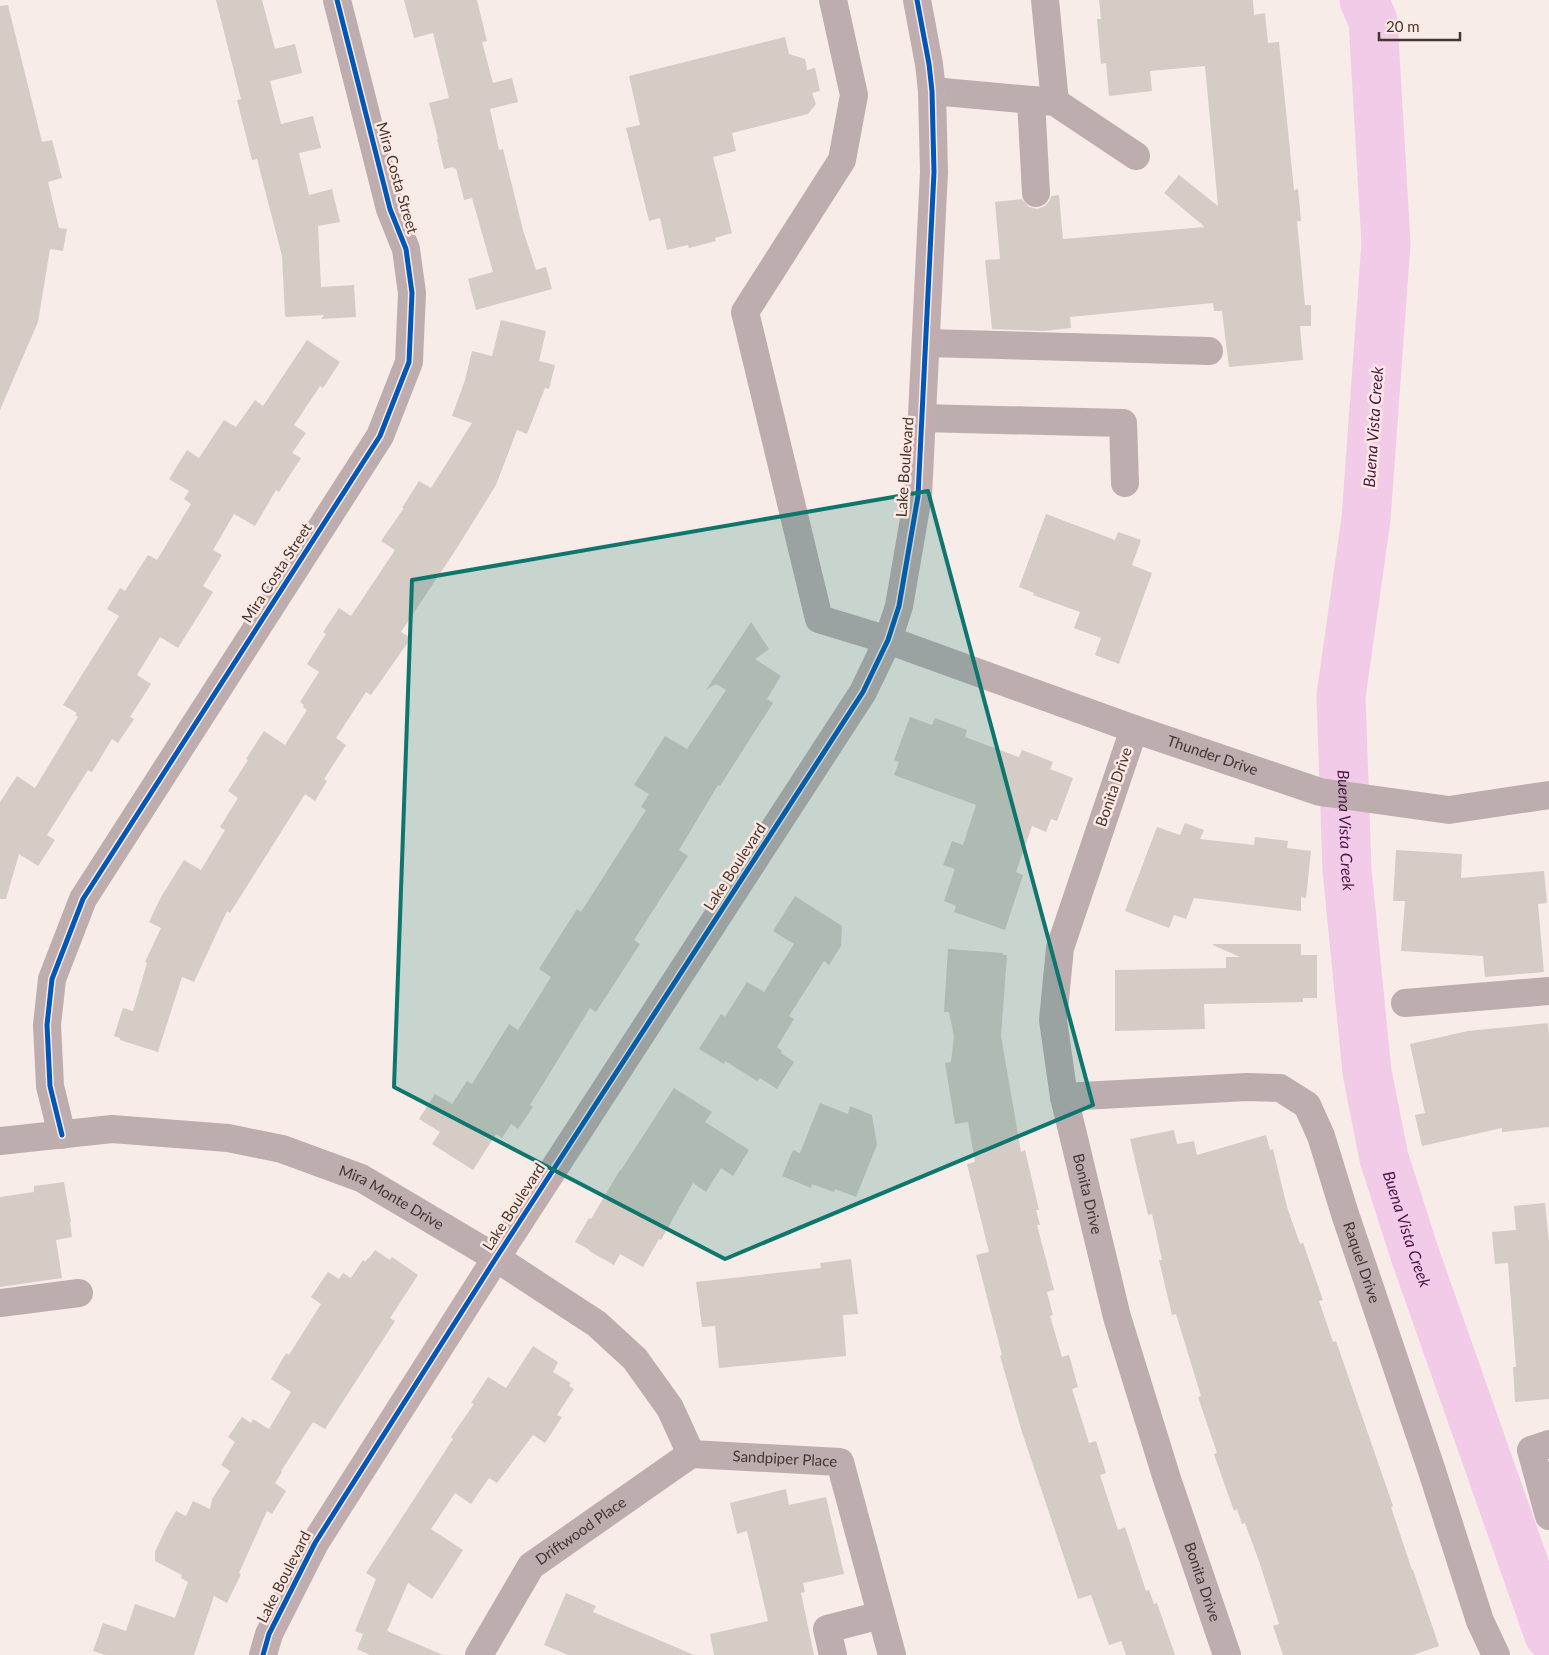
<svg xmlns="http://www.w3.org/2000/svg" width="1549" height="1655" viewBox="0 0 1549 1655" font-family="Lato,sans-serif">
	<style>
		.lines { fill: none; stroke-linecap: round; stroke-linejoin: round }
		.river { stroke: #f1cbe8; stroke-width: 49 }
		.building { fill: #d5ccc5 }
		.minor { stroke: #bdadaf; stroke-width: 28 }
		.major { stroke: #c0adb0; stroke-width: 28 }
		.cycleway-casing { stroke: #fde9e1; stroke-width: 8 }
		.cycleway { stroke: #0057b8; stroke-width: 5 }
		.marked { fill: #0f766e; fill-opacity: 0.2; stroke: #0f766e; stroke-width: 4; stroke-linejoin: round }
		.labels { text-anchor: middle; stroke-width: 5; stroke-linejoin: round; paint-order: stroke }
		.street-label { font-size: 15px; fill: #433631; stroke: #fde9e1 }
		.water-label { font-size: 16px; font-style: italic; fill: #4c1348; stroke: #fde9e1 }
	</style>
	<rect width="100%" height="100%" fill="#f7ece7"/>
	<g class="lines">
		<!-- river -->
		<path class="river" id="s1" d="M 1364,0 L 1373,21 L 1386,243 L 1366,519 L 1341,696 L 1347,870 L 1367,1072 L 1384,1158 L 1415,1255 L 1549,1635"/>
	</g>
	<!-- building -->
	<path class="building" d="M 216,0 L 262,0 L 275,49 L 295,44 L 302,73 L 270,81 L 281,124 L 313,116 L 321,148 L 299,153 L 309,195 L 332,189 L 340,222 L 318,226 L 321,287 L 354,285 L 356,317 L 321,319 L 324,315 L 286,317 L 285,315 L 282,256 L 257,159 L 252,160 L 237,100 L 241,99 Z
		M 404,0 L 477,0 L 487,41 L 482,42 L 493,83 L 512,78 L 518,102 L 490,109 L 499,150 L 503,149 L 523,230 L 536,270 L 546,267 L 552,289 L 476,310 L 468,279 L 493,272 L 472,198 L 464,200 L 456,168 L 454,169 L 453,167 L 444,169 L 437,139 L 438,139 L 429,103 L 449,98 L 433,33 L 414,38 Z
		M 1099,0 L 1253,0 L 1254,15 L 1265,13 L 1268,43 L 1279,42 L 1294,190 L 1298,189 L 1301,221 L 1297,221 L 1305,305 L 1311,305 L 1311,326 L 1300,326 L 1303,360 L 1229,367 L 1222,311 L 1214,311 L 1213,303 L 1070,317 L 1071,328 L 1043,331 L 992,329 L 985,260 L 1000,259 L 995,202 L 1022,199 L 1029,207 L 1037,209 L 1045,206 L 1050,200 L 1051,196 L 1059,195 L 1063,239 L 1205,227 L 1164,193 L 1179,175 L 1218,206 L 1205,66 L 1150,71 L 1152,91 L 1109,96 L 1106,63 L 1101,64 L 1097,19 L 1101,19 Z
		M 8,5 L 42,142 L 52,140 L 62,178 L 48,182 L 59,228 L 67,229 L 63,251 L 50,249 L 38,322 L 0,410 L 0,6 Z
		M 785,37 L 789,54 L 805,59 L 807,70 L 815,68 L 820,91 L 812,93 L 816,104 L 808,114 L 732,133 L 736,151 L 713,157 L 732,233 L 715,238 L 716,241 L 689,248 L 688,245 L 667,250 L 660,218 L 649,221 L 626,128 L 640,125 L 629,76 Z
		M 501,320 L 546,331 L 539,361 L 555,365 L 549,389 L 545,388 L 527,434 L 517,430 L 496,485 L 455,551 L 401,632 L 411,638 L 371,695 L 366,692 L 336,738 L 346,745 L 324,779 L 327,781 L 315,801 L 305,794 L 230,913 L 227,911 L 194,982 L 182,977 L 158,1052 L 120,1040 L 120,1038 L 114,1036 L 123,1008 L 133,1011 L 147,963 L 145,962 L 161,928 L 149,922 L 161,897 L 184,860 L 201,870 L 225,830 L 220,827 L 238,798 L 228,791 L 248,760 L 246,759 L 264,731 L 285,745 L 307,710 L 303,707 L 304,705 L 300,702 L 319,672 L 307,664 L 326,634 L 323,632 L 339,608 L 351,616 L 395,550 L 381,541 L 404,508 L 402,508 L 419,481 L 431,488 L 472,423 L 452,416 L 465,380 L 472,351 L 492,356 Z
		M 307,340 L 340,362 L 323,388 L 320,386 L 294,425 L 306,433 L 292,453 L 301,458 L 279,492 L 276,490 L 255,526 L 234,514 L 213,550 L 222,555 L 203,586 L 213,592 L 178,648 L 160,637 L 137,675 L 151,684 L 130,717 L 134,719 L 118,743 L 112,739 L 92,772 L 88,770 L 47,835 L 55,840 L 38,866 L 19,854 L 6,899 L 0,899 L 0,802 L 17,776 L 35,788 L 78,717 L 75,715 L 77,713 L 63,705 L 119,616 L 107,609 L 120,588 L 125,591 L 148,555 L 157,560 L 191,504 L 184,499 L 189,491 L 169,479 L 187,450 L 199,458 L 224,420 L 236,427 L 255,400 L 263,406 Z
		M 1046,514 L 1115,540 L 1118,532 L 1141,540 L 1132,565 L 1152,573 L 1119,664 L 1095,655 L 1101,638 L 1074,628 L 1080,612 L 1033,595 L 1034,593 L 1019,587 Z
		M 751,622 L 769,649 L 755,659 L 781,676 L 767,699 L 773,703 L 720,786 L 718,785 L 679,850 L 688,856 L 634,940 L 640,944 L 596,1012 L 590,1008 L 530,1105 L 533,1107 L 518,1129 L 511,1124 L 502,1138 L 496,1134 L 473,1170 L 432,1144 L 440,1132 L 419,1119 L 435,1094 L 452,1104 L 467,1081 L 472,1084 L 509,1024 L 518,1030 L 551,977 L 539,969 L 577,909 L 581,912 L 646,810 L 641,807 L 649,794 L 634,785 L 665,736 L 687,749 L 726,690 L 716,684 L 706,690 Z
		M 910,717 L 932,725 L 935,718 L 967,730 L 965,737 L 1019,757 L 1022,750 L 1053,762 L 1050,769 L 1073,778 L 1057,821 L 1051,819 L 1046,832 L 1032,826 L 1016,872 L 1023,875 L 1005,930 L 954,912 L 956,906 L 944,901 L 955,869 L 943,865 L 952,841 L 963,845 L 976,805 L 894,775 L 899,762 L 894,760 Z
		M 1185,823 L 1204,830 L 1200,839 L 1254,845 L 1255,837 L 1288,841 L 1287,848 L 1311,851 L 1306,898 L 1301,897 L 1301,911 L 1194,898 L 1186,919 L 1174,915 L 1169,928 L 1125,911 L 1157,827 L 1180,835 Z
		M 1396,850 L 1462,854 L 1461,878 L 1544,871 L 1547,903 L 1538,904 L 1544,972 L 1485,977 L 1483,956 L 1401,951 L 1405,901 L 1393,901 Z
		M 795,896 L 842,926 L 841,946 L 829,965 L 824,961 L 789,1016 L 794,1019 L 777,1047 L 782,1051 L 781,1053 L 794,1062 L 777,1089 L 760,1078 L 757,1081 L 725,1061 L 724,1064 L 699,1049 L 721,1014 L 725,1017 L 747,982 L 764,992 L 794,944 L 773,931 Z
		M 1213,944 L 1301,944 L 1301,955 L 1317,955 L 1317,998 L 1303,998 L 1303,1002 L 1204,1004 L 1205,1029 L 1115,1031 L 1115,970 L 1226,968 L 1226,957 L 1240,957 L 1213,945 Z
		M 948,949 L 1003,953 L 1003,955 L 1007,955 L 1001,1036 L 1021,1152 L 1025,1150 L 1039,1210 L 1036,1210 L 1040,1225 L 1037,1225 L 1054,1290 L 1047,1292 L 1053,1315 L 1050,1316 L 1062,1357 L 1069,1355 L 1078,1387 L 1072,1389 L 1089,1443 L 1096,1441 L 1106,1473 L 1100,1475 L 1118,1530 L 1125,1527 L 1146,1591 L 1149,1590 L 1154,1604 L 1157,1603 L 1175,1655 L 1126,1655 L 1121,1641 L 1109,1645 L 1091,1595 L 1078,1599 L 1022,1432 L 1000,1356 L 1002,1355 L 976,1255 L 989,1252 L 967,1164 L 975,1162 L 968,1122 L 955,1124 L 945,1063 L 951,1062 L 954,1036 L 949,1012 L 944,1012 Z
		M 1548,1023 L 1549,1036 L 1549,1127 L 1502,1132 L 1502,1128 L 1422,1146 L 1415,1115 L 1425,1113 L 1410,1044 L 1468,1031 Z
		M 674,1088 L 712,1112 L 705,1122 L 749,1150 L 733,1176 L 721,1168 L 706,1192 L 693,1183 L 661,1240 L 659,1239 L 643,1267 L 620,1254 L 614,1265 L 589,1251 L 590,1250 L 575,1242 L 589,1218 L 591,1219 L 620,1170 L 621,1170 Z
		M 820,1103 L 848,1114 L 850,1106 L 872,1115 L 877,1145 L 856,1197 L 835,1189 L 834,1192 L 812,1184 L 811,1188 L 782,1176 L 793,1150 L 800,1153 Z
		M 1174,1130 L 1177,1144 L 1194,1141 L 1197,1155 L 1266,1135 L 1270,1150 L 1273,1149 L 1287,1207 L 1300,1244 L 1303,1243 L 1323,1300 L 1319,1301 L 1333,1342 L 1336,1341 L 1393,1506 L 1391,1507 L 1412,1570 L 1413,1570 L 1439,1646 L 1413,1655 L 1283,1655 L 1273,1626 L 1279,1624 L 1260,1564 L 1245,1523 L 1242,1524 L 1237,1509 L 1234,1511 L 1223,1480 L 1214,1454 L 1217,1453 L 1198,1397 L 1201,1396 L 1176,1314 L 1172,1315 L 1159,1260 L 1162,1260 L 1152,1214 L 1148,1215 L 1130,1139 Z
		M 64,1182 L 71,1222 L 70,1222 L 72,1237 L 56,1240 L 62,1278 L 0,1287 L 0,1197 L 34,1192 L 34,1186 Z
		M 1545,1203 L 1549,1242 L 1549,1399 L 1515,1402 L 1513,1367 L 1516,1367 L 1508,1263 L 1495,1264 L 1492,1232 L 1516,1230 L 1514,1206 Z
		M 375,1250 L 390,1260 L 392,1257 L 418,1275 L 390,1318 L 395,1321 L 325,1429 L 313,1422 L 281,1471 L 282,1472 L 275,1483 L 286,1491 L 272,1514 L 267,1511 L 239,1573 L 241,1574 L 227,1603 L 214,1596 L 194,1655 L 105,1655 L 93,1651 L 103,1623 L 126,1631 L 135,1604 L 175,1618 L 188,1582 L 181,1578 L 182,1575 L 155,1561 L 155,1552 L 166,1528 L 176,1511 L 186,1516 L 193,1501 L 210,1509 L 212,1499 L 230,1471 L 221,1465 L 235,1442 L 228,1437 L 242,1417 L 251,1423 L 253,1419 L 269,1429 L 291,1392 L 271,1379 L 286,1353 L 289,1355 L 321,1304 L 311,1297 L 328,1272 L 339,1279 L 343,1273 L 351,1278 L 363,1260 L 365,1262 L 368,1258 L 369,1258 Z
		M 851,1259 L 858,1314 L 843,1315 L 846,1356 L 719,1368 L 715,1326 L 702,1327 L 696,1282 L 821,1268 L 820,1263 Z
		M 533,1346 L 558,1362 L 553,1372 L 571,1383 L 569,1386 L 574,1389 L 557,1415 L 562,1417 L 545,1443 L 533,1435 L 497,1483 L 489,1478 L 471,1504 L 455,1493 L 431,1529 L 463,1550 L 432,1599 L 408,1583 L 387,1631 L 443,1655 L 370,1655 L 357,1649 L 363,1634 L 355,1631 L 376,1579 L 366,1573 L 453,1439 L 451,1437 L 474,1404 L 471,1403 L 488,1377 L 506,1388 Z
		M 786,1489 L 789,1505 L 826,1497 L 844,1574 L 803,1583 L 805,1592 L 801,1593 L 814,1655 L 714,1655 L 710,1634 L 768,1621 L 747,1531 L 737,1534 L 730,1503 Z
		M 566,1593 L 596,1606 L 593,1612 L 694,1655 L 568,1655 L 544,1645 Z"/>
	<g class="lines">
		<!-- minor -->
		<g class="minor">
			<path id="s2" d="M 833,0 L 854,95 L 842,160 L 745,312 L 819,619 L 888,640 L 1134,729 L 1320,792 L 1449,810 L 1549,795"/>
			<path d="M 1045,0 L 1055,102"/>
			<path d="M 932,91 L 1055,102 L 1136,156"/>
			<path d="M 1031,100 L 1036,193"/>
			<path d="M 926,343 L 1209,351"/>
			<path d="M 922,418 L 1123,423 L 1125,483"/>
			<path id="s3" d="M 1134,729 L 1060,948 L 1053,1020 L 1064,1097 L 1117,1317 L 1167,1479 L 1227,1655"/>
			<path d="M 1405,1003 L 1549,991"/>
			<path id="s4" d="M 1064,1097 L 1247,1087 L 1280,1088 L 1307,1105 L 1321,1136 L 1345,1214 L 1431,1468 L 1480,1621 L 1496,1655"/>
			<path d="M 62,1135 L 50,1086 L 47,1025 L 52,979 L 83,899 L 380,436 L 409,362 L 412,293 L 406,249 L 390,209 L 337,0"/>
			<path id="s5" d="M 0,1141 L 112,1129 L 228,1138 L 282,1149 L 361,1178 L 496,1258 L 597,1324 L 635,1359 L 670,1408 L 691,1454"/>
			<path d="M 0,1303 L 79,1293"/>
			<path d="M 1549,1444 L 1531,1450 L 1549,1516"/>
			<path id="s6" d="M 691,1454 L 840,1462 L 892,1655"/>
			<path id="s7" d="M 479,1655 L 531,1566 L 691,1454"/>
			<path d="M 833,1655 L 827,1629 L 881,1615"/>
		</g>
		<!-- major -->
		<path class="major" d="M 263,1655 L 269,1634 L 315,1543 L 496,1258 L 863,692 L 888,640 L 899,606 L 918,496 L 934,172 L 932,91 L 929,64 L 917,0"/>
		<!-- cycleway casing -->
		<g class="cycleway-casing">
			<path id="cycleway" d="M 62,1135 L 50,1086 L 47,1025 L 52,979 L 83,899 L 380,436 L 409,362 L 412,293 L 406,249 L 390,209 L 337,0
				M 263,1655 L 269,1634 L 315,1543 L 496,1258 L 863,692 L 888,640 L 899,606 L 918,496 L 934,172 L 932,91 L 929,64 L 917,0"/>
		</g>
		<!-- cycleway -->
		<use href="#cycleway" class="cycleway"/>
	</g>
	<!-- marked area -->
	<path class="marked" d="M 928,491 L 1093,1105 L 725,1259 L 394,1087 L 412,580 Z"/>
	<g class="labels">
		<!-- street labels -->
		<g class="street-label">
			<text transform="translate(397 178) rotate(74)" y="5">Mira Costa Street</text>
			<text transform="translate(905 467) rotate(-86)" y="5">Lake Boulevard</text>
			<text transform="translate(277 573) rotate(-57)" y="5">Mira Costa Street</text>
			<text dy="5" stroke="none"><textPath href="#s2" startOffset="1076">Thunder Drive</textPath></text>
			<text transform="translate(1114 787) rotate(-71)" y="5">Bonita Drive</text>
			<text transform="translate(735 867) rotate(-57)" y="5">Lake Boulevard</text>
			<text dy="5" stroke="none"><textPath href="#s3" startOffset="481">Bonita Drive</textPath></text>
			<text dy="5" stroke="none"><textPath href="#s5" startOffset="404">Mira Monte Drive</textPath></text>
			<text transform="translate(514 1207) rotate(-57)" y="5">Lake Boulevard</text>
			<text dy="5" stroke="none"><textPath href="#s4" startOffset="415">Raquel Drive</textPath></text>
			<text dy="5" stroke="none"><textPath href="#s6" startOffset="94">Sandpiper Place</textPath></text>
			<text dy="5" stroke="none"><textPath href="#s7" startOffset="164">Driftwood Place</textPath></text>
			<text transform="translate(284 1577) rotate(-63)" y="5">Lake Boulevard</text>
			<text dy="5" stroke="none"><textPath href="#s3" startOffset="886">Bonita Drive</textPath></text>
		</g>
		<!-- water labels -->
		<g class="water-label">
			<text transform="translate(1373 427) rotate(-86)" y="6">Buena Vista Creek</text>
			<text dy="6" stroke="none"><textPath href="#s1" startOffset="835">Buena Vista Creek</textPath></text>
			<text dy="6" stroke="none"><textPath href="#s1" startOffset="1240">Buena Vista Creek</textPath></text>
		</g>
	</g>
	<!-- scale -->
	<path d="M1379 32v8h81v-8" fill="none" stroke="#433631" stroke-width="2.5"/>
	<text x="1386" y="32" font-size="15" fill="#433631" stroke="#fde9e1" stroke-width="4" paint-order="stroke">20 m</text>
</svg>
